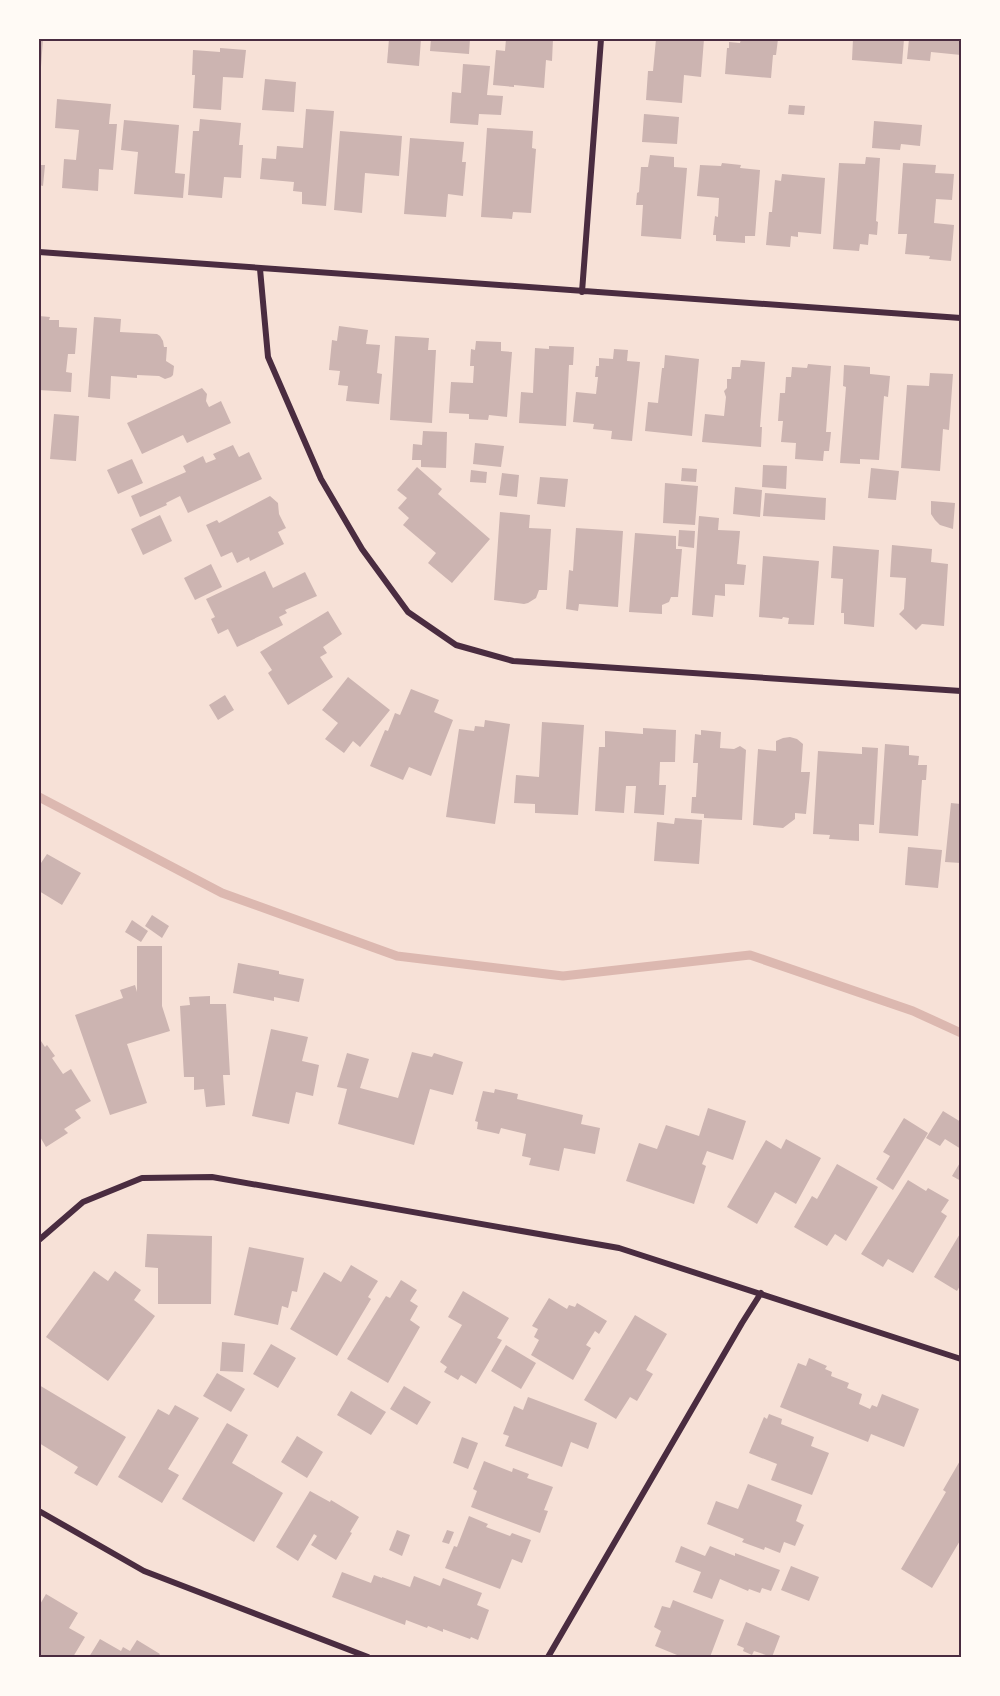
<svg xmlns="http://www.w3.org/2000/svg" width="1000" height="1696" viewBox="0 0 1000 1696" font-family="Jost,sans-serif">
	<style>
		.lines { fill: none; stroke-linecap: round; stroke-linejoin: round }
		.stream { stroke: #dcb8b0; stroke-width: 9 }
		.building { fill: #ccb4b1 }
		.minor { stroke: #4a2c40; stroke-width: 6 }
		.neatline { fill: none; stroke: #4a2c40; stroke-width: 2 }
	</style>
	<rect width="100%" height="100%" fill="#f7e1d7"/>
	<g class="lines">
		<!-- stream -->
		<path class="stream" d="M 39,797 L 222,893 L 397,956 L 563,976 L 750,955 L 913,1011 L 961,1033"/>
	</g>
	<!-- building -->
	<path class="building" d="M 39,39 L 43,39 L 41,67 L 39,67 Z
		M 389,39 L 421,39 L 419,66 L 387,63 Z
		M 431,39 L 470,39 L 469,54 L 430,51 Z
		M 506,39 L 553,39 L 552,61 L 546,60 L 544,88 L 514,85 L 514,87 L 493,85 L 496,50 L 505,51 Z
		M 656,39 L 704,39 L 701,77 L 684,75 L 682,103 L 646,100 L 648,71 L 653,71 Z
		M 741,39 L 778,39 L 776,55 L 773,55 L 771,78 L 725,74 L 727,48 L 729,48 L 729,42 L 740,43 Z
		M 853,39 L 904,39 L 902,64 L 852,60 Z
		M 909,39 L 961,39 L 961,55 L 931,52 L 930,61 L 907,59 Z
		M 220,48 L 246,50 L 243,78 L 223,77 L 221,110 L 193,108 L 195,75 L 192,75 L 193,50 L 220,52 Z
		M 463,64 L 490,66 L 487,95 L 503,96 L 501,115 L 479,114 L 478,125 L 450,123 L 452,92 L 461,93 Z
		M 265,79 L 296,82 L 294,112 L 262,110 Z
		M 57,99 L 111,104 L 109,124 L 117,124 L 113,170 L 99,169 L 98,191 L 62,188 L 64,159 L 76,160 L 79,130 L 55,128 Z
		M 789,105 L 805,106 L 804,115 L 788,114 Z
		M 306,109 L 334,111 L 326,206 L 302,204 L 302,192 L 293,191 L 294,182 L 260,179 L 262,158 L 276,159 L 277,146 L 303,148 Z
		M 644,114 L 679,117 L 677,144 L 642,142 Z
		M 200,119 L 241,123 L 239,145 L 243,145 L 241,178 L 224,177 L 222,198 L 188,195 L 193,131 L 199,131 Z
		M 124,120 L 179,125 L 175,173 L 185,174 L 183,198 L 134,194 L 138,152 L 121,150 Z
		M 874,121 L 922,125 L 920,146 L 901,144 L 900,150 L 872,148 Z
		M 487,128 L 533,131 L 532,148 L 536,149 L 531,213 L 513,212 L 512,219 L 481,217 Z
		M 340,131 L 402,136 L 399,176 L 365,173 L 362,213 L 334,210 Z
		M 410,138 L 464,142 L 462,162 L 466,162 L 463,196 L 448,194 L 446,217 L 404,214 Z
		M 650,155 L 674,157 L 674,167 L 687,168 L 681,239 L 641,236 L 643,205 L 636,205 L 637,193 L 639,192 L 641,167 L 648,167 Z
		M 866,157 L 880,158 L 876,221 L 878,222 L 877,235 L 869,234 L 868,245 L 860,244 L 859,251 L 833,249 L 839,163 L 865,164 Z
		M 722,163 L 741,165 L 740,168 L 760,170 L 755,236 L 745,236 L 745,243 L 716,241 L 716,235 L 713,235 L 715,216 L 718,217 L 719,198 L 697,196 L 700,165 L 721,166 Z
		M 903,163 L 936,165 L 935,173 L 954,174 L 952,200 L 936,199 L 934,223 L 954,225 L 951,261 L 929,259 L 930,256 L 905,254 L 907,234 L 898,234 Z
		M 39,165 L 45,165 L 43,186 L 39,185 Z
		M 782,174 L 825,178 L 821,234 L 798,232 L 798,237 L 791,236 L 790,247 L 766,245 L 769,212 L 772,212 L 775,180 L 781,181 Z
		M 39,316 L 50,317 L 49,320 L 59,320 L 59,327 L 77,328 L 75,354 L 68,354 L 66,372 L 72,373 L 71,392 L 39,390 Z
		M 94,317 L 121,319 L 120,332 L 157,334 L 160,336 L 163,341 L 164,347 L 167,347 L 166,361 L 174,366 L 173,375 L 171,377 L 165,379 L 159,376 L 137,375 L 137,378 L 111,376 L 110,399 L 88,397 Z
		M 339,326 L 368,330 L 366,344 L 380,345 L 377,373 L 382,374 L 379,404 L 346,401 L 348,386 L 338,385 L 340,371 L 329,370 L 332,340 L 337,341 Z
		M 395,336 L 429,338 L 428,350 L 436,350 L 432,423 L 390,420 Z
		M 476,341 L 501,342 L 501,351 L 512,352 L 507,417 L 489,415 L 488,420 L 469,419 L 469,414 L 449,413 L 451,382 L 473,383 L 474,366 L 470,366 L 471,349 L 475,350 Z
		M 549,346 L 574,347 L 573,365 L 569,365 L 566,426 L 519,423 L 521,392 L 533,393 L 535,348 L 549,349 Z
		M 614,349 L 628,350 L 627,361 L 640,362 L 632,441 L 611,439 L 612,431 L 593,429 L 594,424 L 573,422 L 576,392 L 596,394 L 598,377 L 595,377 L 596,366 L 599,366 L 599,358 L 613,359 Z
		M 665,355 L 699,359 L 692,436 L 645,431 L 648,402 L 658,403 L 662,368 L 664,368 Z
		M 741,360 L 765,362 L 760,427 L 762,427 L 761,447 L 702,442 L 705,414 L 724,416 L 726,397 L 724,391 L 727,388 L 727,379 L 731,379 L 732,367 L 740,367 Z
		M 808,364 L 831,366 L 826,432 L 831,432 L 829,451 L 824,451 L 823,461 L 795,459 L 796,443 L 781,442 L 783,421 L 778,421 L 780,393 L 785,393 L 786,377 L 791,377 L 792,367 L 807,368 Z
		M 844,365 L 870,367 L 870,374 L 890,376 L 888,397 L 884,396 L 879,460 L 860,459 L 860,464 L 840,463 L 846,387 L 843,386 Z
		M 930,373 L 953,374 L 949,430 L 943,429 L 940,471 L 901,468 L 907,385 L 929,386 Z
		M 202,388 L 207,394 L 206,401 L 209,407 L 221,401 L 231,423 L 187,443 L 183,435 L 142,454 L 127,423 Z
		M 54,414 L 79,416 L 76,461 L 50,459 Z
		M 423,431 L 447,432 L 446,468 L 421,467 L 421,460 L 412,460 L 413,444 L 422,445 Z
		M 475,443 L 504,446 L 501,467 L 473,464 Z
		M 233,445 L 239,457 L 249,452 L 262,479 L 188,513 L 180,496 L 166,503 L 167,505 L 140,517 L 131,496 L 186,472 L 183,466 L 203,456 L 206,463 L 216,459 L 213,454 Z
		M 132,459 L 143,483 L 118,494 L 107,470 Z
		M 763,465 L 787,466 L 786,489 L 762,487 Z
		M 417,467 L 442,489 L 438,494 L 490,539 L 452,583 L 428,563 L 436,553 L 403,525 L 409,518 L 398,508 L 407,498 L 397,490 Z
		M 682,468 L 697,469 L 696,482 L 681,481 Z
		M 871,468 L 899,471 L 896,500 L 868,498 Z
		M 471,470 L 487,472 L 486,483 L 470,482 Z
		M 502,473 L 519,475 L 517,497 L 499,495 Z
		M 540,477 L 568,479 L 565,507 L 537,504 Z
		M 665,483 L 698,486 L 695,525 L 663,523 Z
		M 735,487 L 762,490 L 760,517 L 733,514 Z
		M 765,493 L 826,498 L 825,520 L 763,516 Z
		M 270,496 L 278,503 L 279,514 L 286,528 L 278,532 L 284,544 L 250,561 L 249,557 L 237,563 L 232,552 L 221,557 L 206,525 L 217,520 L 219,523 Z
		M 931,501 L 955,503 L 953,529 L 940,525 L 935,520 L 931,514 Z
		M 500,512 L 530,515 L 529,528 L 551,529 L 547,590 L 539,590 L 536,598 L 528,603 L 524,604 L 494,600 Z
		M 160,515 L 172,541 L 143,555 L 131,529 Z
		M 699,516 L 719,518 L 718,530 L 740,531 L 737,564 L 746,565 L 744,585 L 725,584 L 725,596 L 715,595 L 713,617 L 692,615 Z
		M 576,528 L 623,531 L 618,607 L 579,604 L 578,611 L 566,609 L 569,570 L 573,571 Z
		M 679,530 L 695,531 L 694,548 L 678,546 Z
		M 635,533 L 676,536 L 676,549 L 682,549 L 678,597 L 671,597 L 669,602 L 662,605 L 662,614 L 629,612 Z
		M 892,545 L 932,549 L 931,562 L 948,564 L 944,626 L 922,624 L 916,630 L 899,614 L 904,609 L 906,578 L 890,577 Z
		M 833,546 L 879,550 L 874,627 L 844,624 L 844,613 L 841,613 L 843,579 L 831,578 Z
		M 763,556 L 819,561 L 814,625 L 788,624 L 789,618 L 783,617 L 782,619 L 759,617 Z
		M 211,564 L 222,587 L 195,600 L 184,578 Z
		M 265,571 L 273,588 L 305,572 L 317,596 L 285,610 L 287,613 L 279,617 L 283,625 L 237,647 L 228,629 L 218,634 L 211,619 L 215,617 L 206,599 Z
		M 328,611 L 342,634 L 323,647 L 327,653 L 320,657 L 333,677 L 288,705 L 268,673 L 272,670 L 260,652 Z
		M 348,677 L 390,710 L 360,747 L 353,741 L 344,753 L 325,739 L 338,723 L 322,710 Z
		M 411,689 L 439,700 L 434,712 L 453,720 L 431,776 L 409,767 L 403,780 L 370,766 L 385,730 L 388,731 L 395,713 L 400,715 Z
		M 225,695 L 234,710 L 218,720 L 209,705 Z
		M 485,720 L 510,724 L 495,824 L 446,817 L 459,729 L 474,731 L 475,726 L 484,727 Z
		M 542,722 L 584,725 L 578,815 L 535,813 L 535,804 L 514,803 L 516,775 L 539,777 Z
		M 643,728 L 676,730 L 675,762 L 660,762 L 659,785 L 666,785 L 664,815 L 634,813 L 636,786 L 626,786 L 624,813 L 595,811 L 599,747 L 605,747 L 605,731 L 643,734 Z
		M 701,730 L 721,732 L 720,748 L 734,749 L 740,746 L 746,750 L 742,820 L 704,818 L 704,814 L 691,813 L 692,797 L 696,797 L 698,763 L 693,763 L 695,734 L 701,735 Z
		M 790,737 L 797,739 L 803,744 L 801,772 L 810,772 L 806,814 L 795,813 L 795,819 L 783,828 L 753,825 L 758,749 L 776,751 L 776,741 L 783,738 Z
		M 885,744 L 909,746 L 909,755 L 919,756 L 918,765 L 927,765 L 926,780 L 922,780 L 918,836 L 879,833 Z
		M 862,747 L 878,748 L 874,825 L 859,824 L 859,841 L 829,839 L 830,835 L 813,834 L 818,751 L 862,754 Z
		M 951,803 L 961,804 L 961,863 L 945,862 Z
		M 675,818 L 702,820 L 699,864 L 654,861 L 657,822 L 674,824 Z
		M 908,847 L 942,850 L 938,888 L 905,885 Z
		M 47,854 L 81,873 L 62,905 L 39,891 L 39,866 Z
		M 152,915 L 169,926 L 162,938 L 145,926 Z
		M 132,920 L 148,931 L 141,942 L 125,932 Z
		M 137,946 L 162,946 L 162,1006 L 170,1031 L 127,1044 L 147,1103 L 110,1115 L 75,1015 L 123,998 L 120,990 L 135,985 L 137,992 Z
		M 238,963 L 279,971 L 279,974 L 304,979 L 299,1002 L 274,997 L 274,1001 L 233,993 Z
		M 210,996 L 210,1004 L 226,1004 L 230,1075 L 223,1075 L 225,1105 L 206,1107 L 204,1089 L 194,1090 L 194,1077 L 184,1077 L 180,1006 L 190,1005 L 189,997 Z
		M 271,1029 L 308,1037 L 302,1061 L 319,1065 L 313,1096 L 296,1092 L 289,1124 L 252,1116 Z
		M 39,1038 L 45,1047 L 47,1045 L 55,1056 L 52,1058 L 63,1074 L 71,1069 L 91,1101 L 75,1110 L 81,1118 L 64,1129 L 68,1133 L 46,1147 L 39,1135 Z
		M 412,1052 L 432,1057 L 434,1053 L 463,1062 L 453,1095 L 430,1089 L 414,1145 L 338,1124 L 347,1089 L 337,1087 L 347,1053 L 369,1059 L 360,1088 L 398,1098 Z
		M 495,1089 L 518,1094 L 517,1099 L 583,1115 L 581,1124 L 600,1128 L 595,1154 L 564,1148 L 559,1171 L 529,1165 L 531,1158 L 522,1156 L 526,1134 L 501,1128 L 499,1134 L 477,1129 L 478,1122 L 475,1121 L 483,1091 L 494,1093 Z
		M 708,1108 L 746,1121 L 733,1160 L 707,1151 L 702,1164 L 706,1166 L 694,1204 L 626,1181 L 639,1143 L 657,1149 L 666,1125 L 699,1136 Z
		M 943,1111 L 961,1122 L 961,1149 L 945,1139 L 940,1146 L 926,1138 Z
		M 904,1118 L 928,1133 L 893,1190 L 876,1179 L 890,1156 L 883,1152 Z
		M 786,1139 L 821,1158 L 796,1204 L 775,1192 L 757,1224 L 727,1207 L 766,1140 L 781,1149 Z
		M 961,1161 L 961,1181 L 952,1176 Z
		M 837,1164 L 878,1187 L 846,1241 L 835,1234 L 827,1246 L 794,1227 L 812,1196 L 817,1199 Z
		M 908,1180 L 926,1191 L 928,1188 L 949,1200 L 941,1212 L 947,1216 L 913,1273 L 888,1259 L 883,1267 L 861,1254 Z
		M 961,1232 L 961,1284 L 957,1291 L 934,1277 Z
		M 147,1234 L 212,1236 L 211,1304 L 158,1304 L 158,1268 L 145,1267 Z
		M 249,1247 L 304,1258 L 297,1292 L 292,1291 L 288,1308 L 282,1306 L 278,1325 L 234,1315 Z
		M 351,1265 L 378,1281 L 368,1297 L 371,1299 L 337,1356 L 290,1329 L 324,1272 L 341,1282 Z
		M 94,1271 L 108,1281 L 115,1271 L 141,1290 L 134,1300 L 155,1316 L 108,1381 L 46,1337 Z
		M 401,1280 L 417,1290 L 410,1301 L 418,1306 L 410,1320 L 420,1327 L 388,1383 L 347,1359 L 386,1296 L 390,1298 Z
		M 463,1291 L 509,1318 L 497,1338 L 502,1340 L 476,1384 L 461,1375 L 458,1380 L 444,1372 L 447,1367 L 440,1362 L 462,1325 L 448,1317 Z
		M 549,1298 L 567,1309 L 569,1305 L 575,1307 L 577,1303 L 607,1321 L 599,1334 L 595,1331 L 586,1345 L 591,1348 L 573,1380 L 531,1355 L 539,1340 L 534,1337 L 538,1329 L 532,1326 Z
		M 635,1315 L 667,1334 L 646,1370 L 653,1374 L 637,1401 L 630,1397 L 616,1419 L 584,1400 Z
		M 222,1342 L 245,1344 L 243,1372 L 220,1371 Z
		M 271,1344 L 296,1358 L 278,1388 L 253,1374 Z
		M 506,1345 L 536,1363 L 521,1389 L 491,1371 Z
		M 809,1358 L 827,1366 L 825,1369 L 832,1372 L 831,1376 L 849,1383 L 847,1388 L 862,1394 L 859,1404 L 870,1409 L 872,1405 L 877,1407 L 882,1394 L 919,1409 L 904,1447 L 871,1434 L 868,1442 L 780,1407 L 798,1363 L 806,1366 Z
		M 217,1373 L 245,1389 L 231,1412 L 203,1396 Z
		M 39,1385 L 126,1437 L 97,1486 L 74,1473 L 78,1467 L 39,1443 Z
		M 404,1386 L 431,1402 L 417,1425 L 390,1409 Z
		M 351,1391 L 386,1412 L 371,1435 L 337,1415 Z
		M 528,1397 L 597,1423 L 588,1449 L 571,1442 L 562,1467 L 505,1446 L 509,1436 L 503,1434 L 514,1406 L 523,1410 Z
		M 175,1405 L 199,1418 L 168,1469 L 179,1475 L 162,1503 L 118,1477 L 158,1409 L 169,1415 Z
		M 769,1414 L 782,1419 L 781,1424 L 814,1437 L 811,1446 L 829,1453 L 812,1495 L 771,1480 L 777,1464 L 749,1453 L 764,1417 L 767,1419 Z
		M 227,1423 L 248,1435 L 232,1463 L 283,1493 L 254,1542 L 182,1499 Z
		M 297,1436 L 323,1452 L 307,1478 L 281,1462 Z
		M 462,1437 L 478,1443 L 468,1469 L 453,1463 Z
		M 961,1459 L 961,1539 L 932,1588 L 901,1569 L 946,1492 L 943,1490 Z
		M 484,1461 L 512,1472 L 513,1468 L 529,1474 L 527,1478 L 553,1487 L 544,1510 L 548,1511 L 540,1533 L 471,1507 L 477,1491 L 473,1489 Z
		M 748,1484 L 802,1505 L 796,1521 L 804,1525 L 795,1546 L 784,1542 L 780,1553 L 765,1547 L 764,1550 L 742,1542 L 744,1539 L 707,1524 L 716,1501 L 738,1509 Z
		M 310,1491 L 330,1502 L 331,1500 L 359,1517 L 350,1532 L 352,1533 L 336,1560 L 311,1545 L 317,1536 L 314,1534 L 298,1561 L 276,1547 Z
		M 469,1516 L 488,1524 L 486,1527 L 510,1536 L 512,1533 L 531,1540 L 522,1563 L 512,1559 L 500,1589 L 445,1568 L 454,1546 L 457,1547 Z
		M 397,1530 L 410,1535 L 402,1556 L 389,1550 Z
		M 447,1530 L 454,1532 L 449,1544 L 442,1542 Z
		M 681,1546 L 705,1556 L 710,1546 L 735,1556 L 735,1553 L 780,1570 L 771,1591 L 762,1588 L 760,1593 L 749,1589 L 748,1591 L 720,1579 L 712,1599 L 693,1592 L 701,1572 L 675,1562 Z
		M 791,1566 L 819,1577 L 809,1601 L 781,1590 Z
		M 342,1572 L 371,1583 L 374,1575 L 382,1578 L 382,1577 L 410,1587 L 414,1576 L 440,1586 L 443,1578 L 482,1593 L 477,1605 L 489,1610 L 478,1640 L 471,1637 L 470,1639 L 443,1629 L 443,1632 L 428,1626 L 427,1628 L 406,1620 L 405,1625 L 332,1597 Z
		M 46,1594 L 78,1613 L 69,1628 L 85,1637 L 73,1657 L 39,1657 L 39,1606 Z
		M 673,1600 L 724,1620 L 710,1657 L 682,1657 L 655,1646 L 661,1631 L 654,1627 L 662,1606 L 670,1608 Z
		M 746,1622 L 780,1636 L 772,1657 L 754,1651 L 752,1655 L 743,1651 L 744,1648 L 737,1645 Z
		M 100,1639 L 121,1651 L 123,1647 L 130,1651 L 137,1640 L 160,1654 L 158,1657 L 89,1657 Z"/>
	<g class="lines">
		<!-- minor -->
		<path class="minor" d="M 39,252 L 961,318
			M 260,269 L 268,357 L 321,479 L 362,549 L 408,612 L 456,645 L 513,661 L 961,691
			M 582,292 L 601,39
			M 39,1240 L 83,1202 L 142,1178 L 212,1177 L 619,1248 L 961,1359
			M 39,1511 L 144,1571 L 368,1657
			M 548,1657 L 742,1323 L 761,1293"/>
	</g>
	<!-- border -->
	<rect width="1000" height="1696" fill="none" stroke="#fffaf5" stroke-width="81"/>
	<rect x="40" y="40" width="920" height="1616" class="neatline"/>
</svg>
